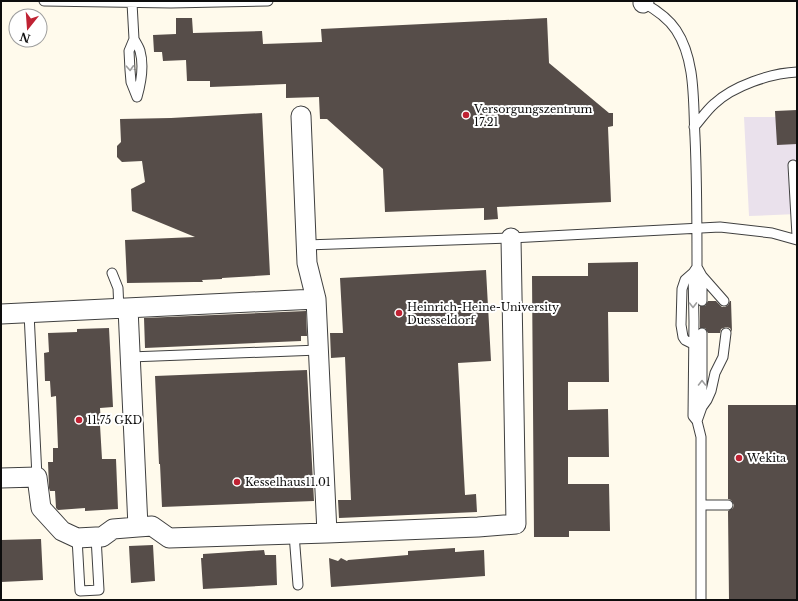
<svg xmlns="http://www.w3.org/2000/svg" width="798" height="601" viewBox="0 0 798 601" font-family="'Libre Baskerville',serif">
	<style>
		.industrial { fill: #eae1ec }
		.building { fill: #564d49 }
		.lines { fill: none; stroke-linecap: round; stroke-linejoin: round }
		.lane-casing { stroke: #404040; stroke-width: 11 }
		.street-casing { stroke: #404040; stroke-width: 21 }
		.lane { stroke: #fff; stroke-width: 9 }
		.street { stroke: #fff; stroke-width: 19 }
		.oneway { stroke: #9e9e9e }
		.poi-dot { fill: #bf2233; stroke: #fff; stroke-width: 1.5 }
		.labels { text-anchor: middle; stroke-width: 4; stroke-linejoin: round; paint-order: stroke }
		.poi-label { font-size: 11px; fill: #0d0d0d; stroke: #fff; text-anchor: start }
	</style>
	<rect width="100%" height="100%" fill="#fffaec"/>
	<!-- industrial -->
	<path class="industrial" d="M 797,110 L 797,214 L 749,216 L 744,117 L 775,117 Z"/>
	<!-- building -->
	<path class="building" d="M 176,18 L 192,18 L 193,33 L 262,31 L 263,44 L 322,42 L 321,29 L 547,18 L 549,63 L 609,113 L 613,113 L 613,126 L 608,127 L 611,202 L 497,207 L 498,219 L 484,220 L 484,208 L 385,212 L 383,169 L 327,119 L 320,119 L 319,97 L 286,98 L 286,84 L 210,87 L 210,81 L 187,81 L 186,60 L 163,61 L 162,52 L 154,52 L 153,35 L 176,34 Z
		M 797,110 L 797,144 L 777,145 L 775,111 Z
		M 262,113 L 270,275 L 222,278 L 222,279 L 202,280 L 203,282 L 194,282 L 127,283 L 125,240 L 195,237 L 132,211 L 131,189 L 145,182 L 142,161 L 122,162 L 117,157 L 117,146 L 121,142 L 120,119 L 171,118 Z
		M 638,262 L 638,312 L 608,312 L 609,382 L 568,382 L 568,410 L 608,409 L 609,457 L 568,457 L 568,484 L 609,484 L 610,531 L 569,531 L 569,537 L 534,537 L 532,276 L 588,276 L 588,263 Z
		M 486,270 L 491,361 L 458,363 L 465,495 L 476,494 L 477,512 L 339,518 L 338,500 L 351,500 L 345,357 L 331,358 L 330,333 L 343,333 L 340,278 Z
		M 708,301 L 716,301 L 722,307 L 725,307 L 728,305 L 730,301 L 731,301 L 732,332 L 730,328 L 726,327 L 721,329 L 720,333 L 708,333 L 705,328 L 700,328 L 700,306 L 705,306 Z
		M 306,311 L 307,336 L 301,336 L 301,341 L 145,348 L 144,318 Z
		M 109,328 L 113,407 L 100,408 L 101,425 L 100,425 L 102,459 L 116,459 L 118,509 L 85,511 L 85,508 L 58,510 L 56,508 L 55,491 L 50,491 L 49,488 L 48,462 L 53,462 L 53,448 L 58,448 L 56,396 L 51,397 L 50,381 L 45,381 L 44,353 L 49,352 L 48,333 L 77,332 L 77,329 Z
		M 307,370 L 314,501 L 162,507 L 160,464 L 159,464 L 155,376 Z
		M 728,405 L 797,405 L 797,600 L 729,600 L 728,511 L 733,508 L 734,505 L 731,500 L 728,499 Z
		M 41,539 L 43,580 L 1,582 L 1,540 Z
		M 153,545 L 155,581 L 131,583 L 129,546 Z
		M 455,548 L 455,552 L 484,550 L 485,576 L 331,587 L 329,558 L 338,561 L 341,558 L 347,561 L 348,560 L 408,555 L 408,551 Z
		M 264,550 L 265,555 L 276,555 L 277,585 L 203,589 L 201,558 L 203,558 L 203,554 Z"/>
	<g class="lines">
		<!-- lane casing -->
		<g class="lane-casing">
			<path id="lane" d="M 44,1 L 171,3 L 268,1
				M 642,2 C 655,9 668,18 676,30 C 696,60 693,103 695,137 C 697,180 697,224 697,267 L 702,276 L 702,301
				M 132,3 L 134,39 L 129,51 L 130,70 L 131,82 L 137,97
				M 134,39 C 136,43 139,47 140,51 C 144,65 141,83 137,97
				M 694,127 C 701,119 707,110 714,104 C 733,86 771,73 797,72
				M 793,165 L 797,236
				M 306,245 L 511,238 L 720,227 L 772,233 L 797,240
				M 697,267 L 693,273 L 694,322 L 693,416 L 697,421 L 701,437 L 701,600
				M 112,273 L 118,288 L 119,310
				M 693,273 L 685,280 L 682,289 L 681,325 L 683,337 L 685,340 L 693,344
				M 702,276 L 724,301
				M 29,313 L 37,477
				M 130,357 L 319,350
				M 702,407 L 707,400 L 711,391 L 715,373 L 723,357 L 726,333
				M 697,421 L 702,407 L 702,333
				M 702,505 L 728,505
				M 294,534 L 298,585
				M 77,538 L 80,591 L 99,590 L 96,537"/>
		</g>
		<!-- street casing -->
		<g class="street-casing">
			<path id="street" d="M 643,3 L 644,1
				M 301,116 L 307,263 L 316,299 L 327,533 L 478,527 L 516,524 L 511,238
				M 128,308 L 138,527 L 152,526 L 169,538 L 327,533
				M 1,314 L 316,299
				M 1,478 L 37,477 L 41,508 L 62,531 L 77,538 L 96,537 L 102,537 L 113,529 L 138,527"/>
		</g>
		<!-- lane -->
		<use href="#lane" class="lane"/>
		<!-- street -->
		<use href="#street" class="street"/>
	</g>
	<!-- one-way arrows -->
	<defs><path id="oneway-chevron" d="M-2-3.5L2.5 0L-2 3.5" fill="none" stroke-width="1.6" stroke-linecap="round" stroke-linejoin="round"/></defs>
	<g class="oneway">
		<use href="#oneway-chevron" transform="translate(130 68) rotate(87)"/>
		<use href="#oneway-chevron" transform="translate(693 305) rotate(89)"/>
		<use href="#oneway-chevron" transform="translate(702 383) rotate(-90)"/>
	</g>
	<!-- markers -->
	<g class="poi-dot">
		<circle cx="466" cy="115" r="4"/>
		<circle cx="399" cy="313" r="4"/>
		<circle cx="79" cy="420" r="4"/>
		<circle cx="739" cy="458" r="4"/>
		<circle cx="237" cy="482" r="4"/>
	</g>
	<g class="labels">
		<!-- poi labels -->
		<g class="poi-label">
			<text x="474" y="113">Versorgungszentrum<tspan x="474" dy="13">17.21</tspan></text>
			<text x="407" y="311">Heinrich-Heine-University<tspan x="407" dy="13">Duesseldorf</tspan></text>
			<text x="87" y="424">11.75 GKD</text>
			<text x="747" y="462">Wekita</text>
			<text x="245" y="486">Kesselhaus11.01</text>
		</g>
	</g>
	<!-- border -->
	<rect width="798" height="601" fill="none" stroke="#0d0d0d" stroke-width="4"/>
	<!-- north arrow -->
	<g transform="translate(28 28) rotate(197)"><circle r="19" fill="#ffffff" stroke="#9e9e9e"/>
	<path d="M0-3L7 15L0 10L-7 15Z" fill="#bf2233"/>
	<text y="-6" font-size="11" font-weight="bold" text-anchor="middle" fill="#0d0d0d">N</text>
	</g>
</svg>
